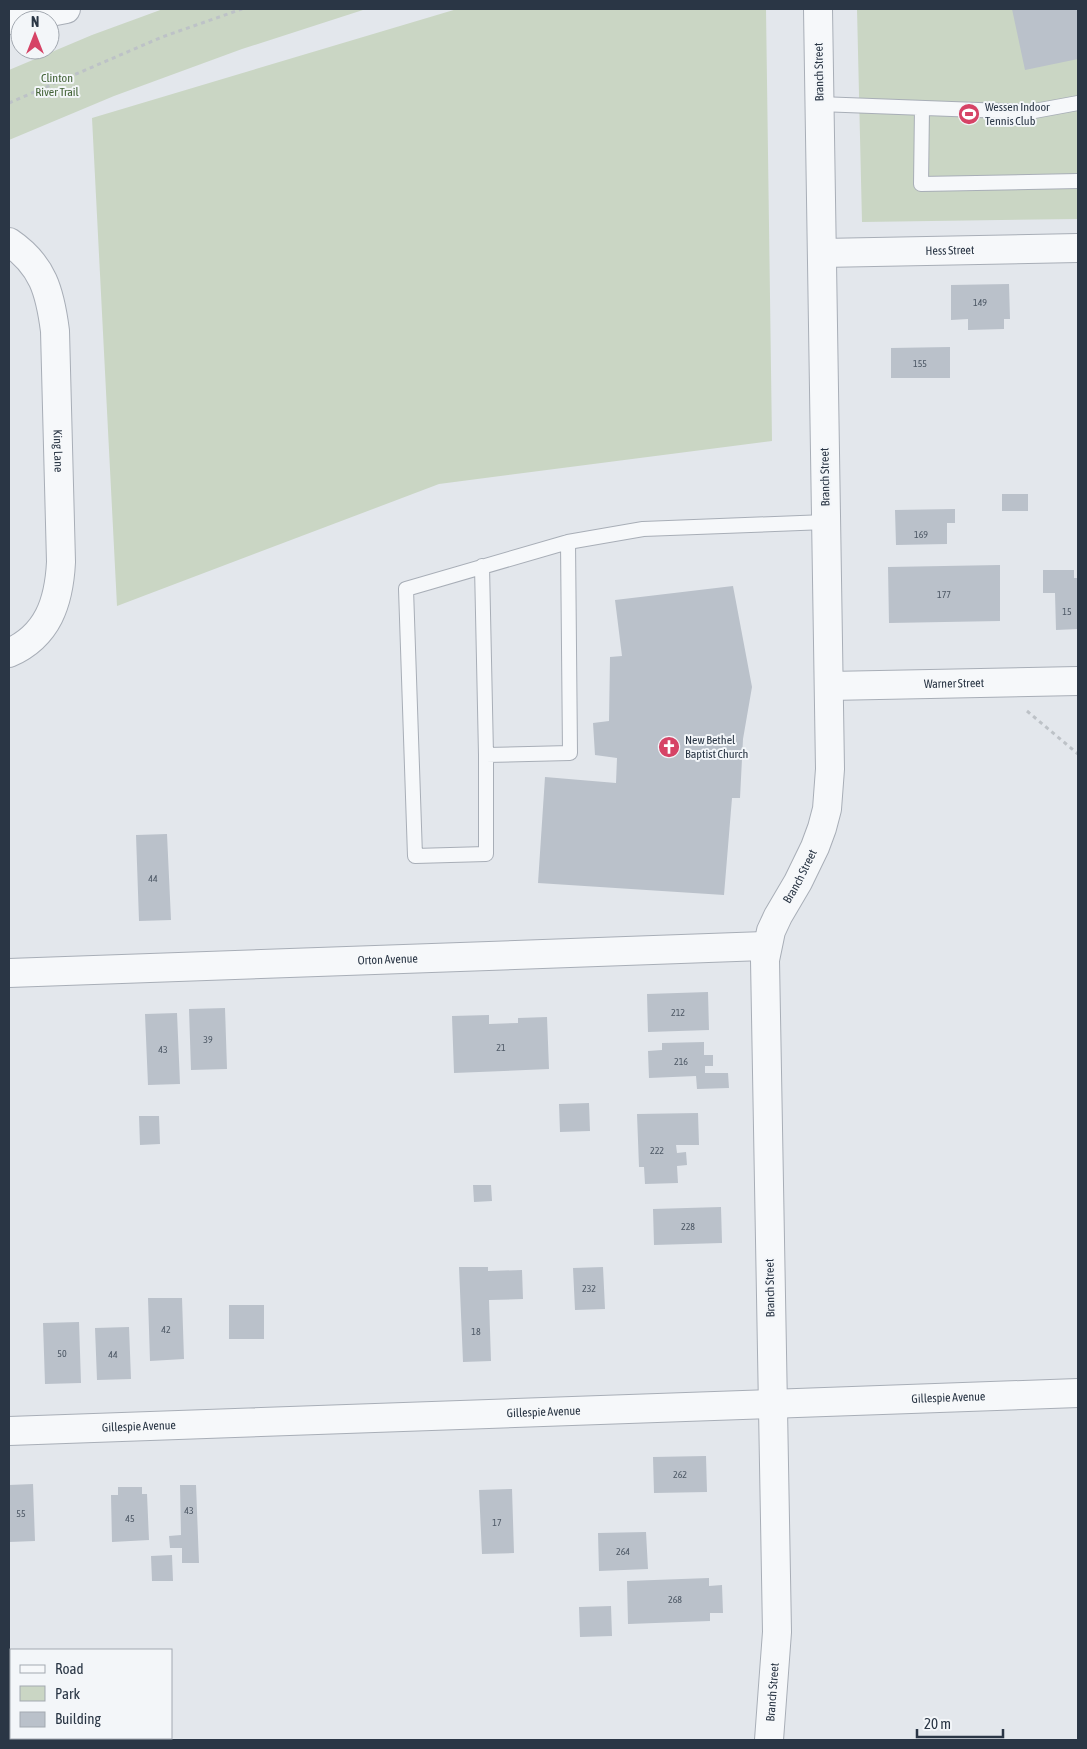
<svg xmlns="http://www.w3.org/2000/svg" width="1087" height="1749" viewBox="0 0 1087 1749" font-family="'Asap Condensed',sans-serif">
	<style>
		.green { fill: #cad6c4 }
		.building { fill: #bac1ca }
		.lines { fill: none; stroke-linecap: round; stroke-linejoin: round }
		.service-casing { stroke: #a8aeb7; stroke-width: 16 }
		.minor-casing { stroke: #a8aeb7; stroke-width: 30 }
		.path { stroke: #bdc2c7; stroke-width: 3; stroke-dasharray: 4 4; stroke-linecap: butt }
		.service { stroke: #f6f8fa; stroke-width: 14 }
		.minor { stroke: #f6f8fa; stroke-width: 28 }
		.labels { text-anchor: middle; stroke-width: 4; stroke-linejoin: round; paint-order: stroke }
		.number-label { font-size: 10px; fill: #4e5966 }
		.street-label { font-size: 12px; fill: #2a3645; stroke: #f3f6f9 }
		.park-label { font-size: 12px; fill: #426236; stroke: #f3f6f9 }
		.poi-label { font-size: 12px; fill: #2a3645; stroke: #f3f6f9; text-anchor: start }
	</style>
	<rect width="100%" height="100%" fill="#e3e7ec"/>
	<!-- green -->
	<path class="green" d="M 163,9 L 366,9 L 242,49 L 114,96 L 9,140 L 9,70 L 92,35 Z
		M 457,9 L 766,9 L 772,441 L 439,484 L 117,606 L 92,118 Z
		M 857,9 L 1078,9 L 1078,219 L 862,222 Z"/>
	<!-- building -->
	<path class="building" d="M 1012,9 L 1078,9 L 1078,59 L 1025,70 Z
		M 1009,284 L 1010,319 L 1004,319 L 1004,329 L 968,330 L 968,319 L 951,320 L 951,285 Z
		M 950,347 L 950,378 L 891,378 L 891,348 Z
		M 1002,494 L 1028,494 L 1028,511 L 1002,511 Z
		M 955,509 L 955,523 L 947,523 L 947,544 L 896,545 L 895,510 Z
		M 1000,565 L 1000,621 L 889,623 L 888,567 Z
		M 1043,570 L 1074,570 L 1074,578 L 1078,578 L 1078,629 L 1056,630 L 1055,593 L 1043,593 Z
		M 733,586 L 752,687 L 743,739 L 740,798 L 732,798 L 724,895 L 538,883 L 545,777 L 616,783 L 617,758 L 595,755 L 593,723 L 609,721 L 610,657 L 622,656 L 615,600 Z
		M 167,834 L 171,920 L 139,921 L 136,835 Z
		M 708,992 L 709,1030 L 648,1032 L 647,994 Z
		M 225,1008 L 227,1069 L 191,1070 L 189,1009 Z
		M 177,1013 L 180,1084 L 148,1085 L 145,1014 Z
		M 489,1015 L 489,1024 L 518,1023 L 518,1018 L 547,1017 L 549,1069 L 454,1073 L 452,1016 Z
		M 704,1042 L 704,1055 L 713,1055 L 713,1066 L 705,1066 L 705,1073 L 728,1073 L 729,1088 L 697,1089 L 696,1076 L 649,1078 L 648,1051 L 662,1050 L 662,1043 Z
		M 589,1103 L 590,1131 L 560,1132 L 559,1104 Z
		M 698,1113 L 699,1145 L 676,1145 L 677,1153 L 686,1152 L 687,1165 L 677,1166 L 678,1183 L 645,1184 L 644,1167 L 639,1167 L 637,1114 Z
		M 139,1116 L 159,1116 L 160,1144 L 140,1145 Z
		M 473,1185 L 491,1185 L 492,1201 L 474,1202 Z
		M 721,1207 L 722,1243 L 654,1245 L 653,1209 Z
		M 459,1267 L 488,1267 L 488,1271 L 522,1270 L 523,1299 L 489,1300 L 491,1361 L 463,1362 Z
		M 603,1267 L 605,1309 L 575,1310 L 573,1268 Z
		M 148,1298 L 182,1298 L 184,1359 L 150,1361 Z
		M 229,1305 L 264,1305 L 264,1339 L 229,1339 Z
		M 79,1322 L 81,1383 L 45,1384 L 43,1323 Z
		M 129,1327 L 131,1379 L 97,1380 L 95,1328 Z
		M 706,1456 L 707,1492 L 654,1493 L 653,1457 Z
		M 33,1484 L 35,1541 L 9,1542 L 9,1485 Z
		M 180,1485 L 196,1485 L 199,1563 L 182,1563 L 182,1548 L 170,1548 L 169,1536 L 181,1535 Z
		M 118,1487 L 142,1487 L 142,1494 L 147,1494 L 149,1540 L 112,1542 L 111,1495 L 118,1495 Z
		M 512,1489 L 514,1553 L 482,1554 L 479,1490 Z
		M 646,1532 L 648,1569 L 599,1571 L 598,1533 Z
		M 172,1555 L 173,1581 L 152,1581 L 151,1556 Z
		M 709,1578 L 709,1586 L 722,1585 L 723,1613 L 710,1613 L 710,1621 L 628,1624 L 627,1581 Z
		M 611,1606 L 612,1636 L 580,1637 L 579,1607 Z"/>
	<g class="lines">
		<!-- service casing -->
		<g class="service-casing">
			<path id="service" d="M 819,104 L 1029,112 L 1078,103
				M 922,108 L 921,184 L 1078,181
				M 482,566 L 486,755 L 486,854 L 415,856 L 406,589 L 568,542 L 643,529 L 826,522
				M 486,755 L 570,753 L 568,542"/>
		</g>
		<!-- minor casing -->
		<g class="minor-casing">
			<g id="minor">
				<path d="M 9,20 L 66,9"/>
				<path id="s1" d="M 9,242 C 43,265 50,292 55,331 L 61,562 C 59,602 48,636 9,653"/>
				<path id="s2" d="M 822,253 L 1078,248"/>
				<path id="s3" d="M 829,686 L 1078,681"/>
				<path id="s4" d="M 9,973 L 767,946"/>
				<path id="s5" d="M 9,1431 L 1078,1393"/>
				<path id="s6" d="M 769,1740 L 777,1632 L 765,960 L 771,931 L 778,916 L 798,882 L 815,847 L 822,828 L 827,809 L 830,769 L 818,9"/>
			</g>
		</g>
		<!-- path -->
		<path class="path" d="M 9,103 L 162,37 L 242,9
			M 1027,711 L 1078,754"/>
		<!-- service -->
		<use href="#service" class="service"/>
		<!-- minor -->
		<use href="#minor" class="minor"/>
	</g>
	<!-- icons -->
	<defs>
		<g id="stadium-disc" transform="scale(1.125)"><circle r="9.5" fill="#d64366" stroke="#f3f6f9"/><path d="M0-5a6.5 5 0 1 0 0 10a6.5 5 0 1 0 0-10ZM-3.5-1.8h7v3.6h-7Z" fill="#fff"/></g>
		<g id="church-disc" transform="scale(1.125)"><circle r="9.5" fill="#d64366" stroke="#f3f6f9"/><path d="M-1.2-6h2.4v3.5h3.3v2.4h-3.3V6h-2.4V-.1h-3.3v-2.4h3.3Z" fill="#fff"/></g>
	</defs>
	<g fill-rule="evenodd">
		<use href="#stadium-disc" x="969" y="114"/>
		<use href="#church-disc" x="669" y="747"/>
	</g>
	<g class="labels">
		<!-- number labels -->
		<g class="number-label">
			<text x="980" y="306">149</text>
			<text x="920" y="367">155</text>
			<text x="921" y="538">169</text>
			<text x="944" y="598">177</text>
			<text x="1067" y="615">15</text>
			<text x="153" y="882">44</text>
			<text x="678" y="1016">212</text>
			<text x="208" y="1043">39</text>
			<text x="501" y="1051">21</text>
			<text x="163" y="1053">43</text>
			<text x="681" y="1065">216</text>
			<text x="657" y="1154">222</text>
			<text x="688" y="1230">228</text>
			<text x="589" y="1292">232</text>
			<text x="166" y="1333">42</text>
			<text x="476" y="1335">18</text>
			<text x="62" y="1357">50</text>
			<text x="113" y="1358">44</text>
			<text x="680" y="1478">262</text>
			<text x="189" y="1514">43</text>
			<text x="21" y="1517">55</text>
			<text x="130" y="1522">45</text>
			<text x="497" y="1526">17</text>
			<text x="623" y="1555">264</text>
			<text x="675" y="1603">268</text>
		</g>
		<!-- street labels -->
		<g class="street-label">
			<text transform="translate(819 72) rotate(-91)" y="4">Branch Street</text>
			<text dy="4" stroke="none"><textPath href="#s2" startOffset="128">Hess Street</textPath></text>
			<text dy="4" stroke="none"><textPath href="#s1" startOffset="224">King Lane</textPath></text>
			<text transform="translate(825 477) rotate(-91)" y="4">Branch Street</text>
			<text dy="4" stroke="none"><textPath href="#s3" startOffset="125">Warner Street</textPath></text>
			<text dy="4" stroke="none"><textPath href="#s6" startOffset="872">Branch Street</textPath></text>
			<text dy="4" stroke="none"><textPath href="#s4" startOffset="379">Orton Avenue</textPath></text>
			<text transform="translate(770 1288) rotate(-91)" y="4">Branch Street</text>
			<text dy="4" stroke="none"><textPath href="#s5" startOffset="940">Gillespie Avenue</textPath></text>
			<text dy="4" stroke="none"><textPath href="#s5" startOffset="535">Gillespie Avenue</textPath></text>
			<text dy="4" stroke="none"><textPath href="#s5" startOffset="130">Gillespie Avenue</textPath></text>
			<text dy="4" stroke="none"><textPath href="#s6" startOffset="48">Branch Street</textPath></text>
		</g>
		<!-- park labels -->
		<g class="park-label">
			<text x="57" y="82">Clinton<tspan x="57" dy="14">River Trail</tspan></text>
		</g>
		<!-- poi labels -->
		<g class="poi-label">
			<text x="985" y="111">Wessen Indoor<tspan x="985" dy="14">Tennis Club</tspan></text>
			<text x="685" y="744">New Bethel<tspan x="685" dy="14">Baptist Church</tspan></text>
		</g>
	</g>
	<!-- border -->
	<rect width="1087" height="1749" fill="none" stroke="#2a3645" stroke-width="20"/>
	<!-- legend -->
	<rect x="10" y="1649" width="162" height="90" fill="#f3f6f9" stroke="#a3a9b1"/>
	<rect x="20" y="1665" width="25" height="8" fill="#f6f8fa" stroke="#a3a9b1"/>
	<text x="55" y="1674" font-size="15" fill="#2a3645">Road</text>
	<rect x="20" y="1686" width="25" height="15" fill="#cad6c4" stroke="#a3a9b1"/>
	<text x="55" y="1699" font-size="15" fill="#2a3645">Park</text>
	<rect x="20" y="1712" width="25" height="15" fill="#bac1ca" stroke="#a3a9b1"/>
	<text x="55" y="1724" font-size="15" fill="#2a3645">Building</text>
	<!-- north arrow -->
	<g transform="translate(35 35)"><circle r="24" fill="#f3f6f9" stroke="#a3a9b1"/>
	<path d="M0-4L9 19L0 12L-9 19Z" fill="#d64366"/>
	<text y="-8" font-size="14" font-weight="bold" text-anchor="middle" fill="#2a3645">N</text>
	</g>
	<!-- scale -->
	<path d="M917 1729v8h86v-8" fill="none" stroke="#2a3645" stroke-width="2.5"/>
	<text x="924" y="1729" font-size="15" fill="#2a3645" stroke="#f3f6f9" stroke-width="4" paint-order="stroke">20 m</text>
</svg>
